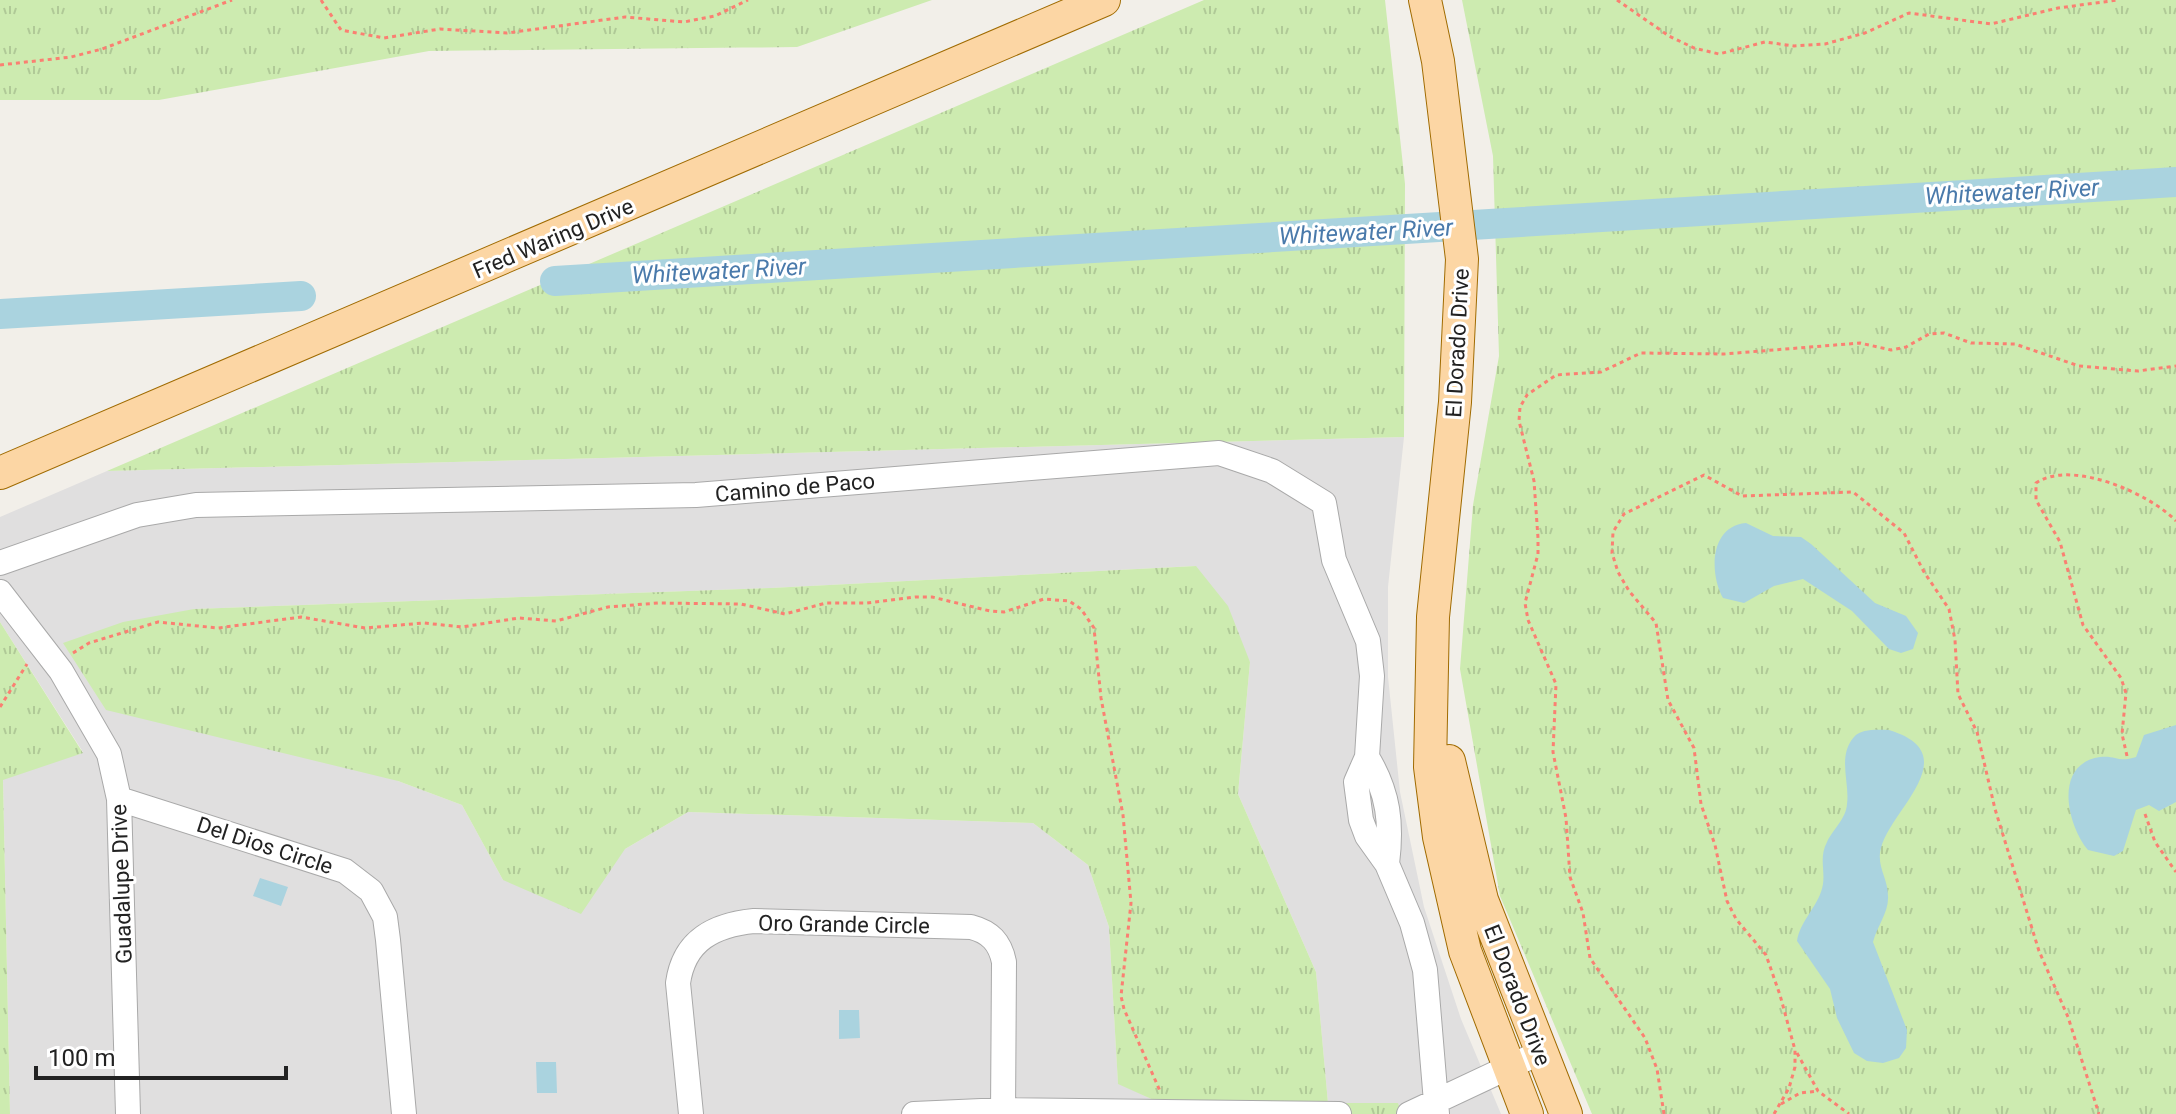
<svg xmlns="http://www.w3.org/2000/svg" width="2176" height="1114" viewBox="0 0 2176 1114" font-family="Roboto,sans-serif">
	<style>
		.residential { fill: #e0dfdf }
		.grass { fill: url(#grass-tufts) }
		.water { fill: #aad3df }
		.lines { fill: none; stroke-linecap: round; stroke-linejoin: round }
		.river { stroke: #aad3df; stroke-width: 30 }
		.minor-casing { stroke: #a9a9a9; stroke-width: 26 }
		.major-casing { stroke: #a06b00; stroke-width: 34 }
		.path { stroke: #fa8072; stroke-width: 3; stroke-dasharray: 4 4; stroke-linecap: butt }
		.minor { stroke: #fff; stroke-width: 24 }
		.major { stroke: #fcd6a4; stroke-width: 32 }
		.labels { text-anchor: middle; stroke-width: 6; stroke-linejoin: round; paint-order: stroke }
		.street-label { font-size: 22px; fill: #222; stroke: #fff }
		.water-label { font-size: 24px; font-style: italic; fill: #4a7aab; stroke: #fff }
	</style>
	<defs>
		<pattern id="grass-tufts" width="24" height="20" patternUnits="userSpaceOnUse" patternTransform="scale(2)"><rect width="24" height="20" fill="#cdebb0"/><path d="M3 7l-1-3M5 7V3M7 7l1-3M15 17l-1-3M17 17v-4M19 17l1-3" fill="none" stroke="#b0c997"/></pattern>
	</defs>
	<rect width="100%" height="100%" fill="#f2efe9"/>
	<!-- residential -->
	<path class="residential" d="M 1404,437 L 1388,587 L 1388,677 L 1400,792 L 1424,907 L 1461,1019 L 1501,1114 L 1402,1114 L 1328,1103 L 1316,972 L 1238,794 L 1250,662 L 1195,566 L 771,588 L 194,609 L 398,781 L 462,805 L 503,880 L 625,849 L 688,812 L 1033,823 L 1088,865 L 1109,927 L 1118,1083 L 1158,1102 L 1161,1114 L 10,1114 L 3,779 L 83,752 L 0,622 L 0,517 L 107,471 Z"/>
	<!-- grass -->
	<path class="grass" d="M 0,0 L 932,0 L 797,47 L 429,51 L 159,100 L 0,100 Z
		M 1204,0 L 1385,0 L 1405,184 L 1404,437 L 107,471 Z
		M 1462,0 L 2176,0 L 2176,1114 L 1592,1114 L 1500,896 L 1460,669 L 1473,505 L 1499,356 L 1493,156 Z
		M 1196,566 L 1228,606 L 1250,662 L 1238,794 L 1316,972 L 1328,1103 L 1398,1103 L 1402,1114 L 1161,1114 L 1158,1102 L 1118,1084 L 1109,927 L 1088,865 L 1033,823 L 688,812 L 625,849 L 581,914 L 503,880 L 462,805 L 398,781 L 106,710 L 63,643 L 123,622 L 194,609 L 771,588 Z
		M 0,622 L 83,753 L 3,780 L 10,1114 L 0,1114 Z"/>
	<!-- water -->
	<path class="water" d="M 1746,523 L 1773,536 L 1801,537 L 1811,544 L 1875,603 L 1906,616 L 1918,633 L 1913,649 L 1901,653 L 1889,649 L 1852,611 L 1803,579 L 1774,586 L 1744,603 L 1723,598 C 1709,573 1710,526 1746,523 Z
		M 2176,725 L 2176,802 L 2159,811 L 2149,805 L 2136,810 L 2123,851 L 2114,856 L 2088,850 C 2067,825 2053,764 2100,757 C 2116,755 2118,763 2136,757 L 2144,735 Z
		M 1889,730 C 1968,754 1890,810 1881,848 C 1876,866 1888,878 1888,896 C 1889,912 1877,926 1873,942 L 1907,1030 L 1906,1048 L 1899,1058 L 1883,1063 L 1867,1061 L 1854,1053 L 1837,1018 L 1830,989 L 1797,941 C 1800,920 1820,905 1823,884 C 1825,870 1819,857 1827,842 C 1833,829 1846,819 1847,804 C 1850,783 1837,756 1854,737 C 1862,728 1878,730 1889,730 Z
		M 260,878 L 288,887 L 281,906 L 253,896 Z
		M 839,1010 L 859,1010 L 860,1038 L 839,1039 Z
		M 536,1062 L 556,1062 L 557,1093 L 537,1093 Z"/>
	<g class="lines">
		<!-- river -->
		<path class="river" d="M 555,281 L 2176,182
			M 0,314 L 301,296"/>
		<!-- minor casing -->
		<g class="minor-casing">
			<path id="minor" d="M 0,563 L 137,515 L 196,505 L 696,495 L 1219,453 L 1272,471 L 1324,503 L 1334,560 L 1368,641 L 1372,676 L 1367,757 L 1356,782 L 1361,820 L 1367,836 L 1387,864 L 1412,923 L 1425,970 L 1437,1114
				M 0,592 L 61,671 L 109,754 L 119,799 L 128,1114
				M 1367,757 C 1389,793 1392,824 1387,864
				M 119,799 L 345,871 L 371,891 L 385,917 L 388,940 L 404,1114
				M 691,1114 L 678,983 C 684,940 714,925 754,921 L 971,927 C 990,932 1000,942 1004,962 L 1003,1114
				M 914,1114 L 1004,1110 L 1339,1114
				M 1409,1114 L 1539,1053"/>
		</g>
		<!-- major casing -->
		<g class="major-casing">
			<path id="major" d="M 1425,0 L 1438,61 L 1462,259 L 1455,402 L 1433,617 L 1430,767 L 1439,837 L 1465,951 L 1527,1114
				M 0,473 L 1104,0
				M 1449,761 L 1482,900 L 1566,1114"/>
		</g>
		<!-- path -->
		<path class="path" d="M 321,0 L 341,30 L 384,38 L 440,29 L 507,33 L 625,17 L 684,22 L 715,16 L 748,0
			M 1617,0 L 1669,36 L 1694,48 L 1719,54 L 1765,42 L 1794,46 L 1825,44 L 1865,33 L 1909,13 L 1991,24 L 2058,8 L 2118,0
			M 0,65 L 71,57 L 102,49 L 232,0
			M 73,653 L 89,643 L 158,622 L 218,628 L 301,617 L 365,628 L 424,623 L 462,627 L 519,618 L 556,621 L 608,607 L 658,603 L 741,604 L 785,614 L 826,603 L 867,603 L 915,597 L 932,597 L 990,611 L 1004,612 L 1044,599 L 1069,601 L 1081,609 L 1094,628 L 1101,698 L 1123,815 L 1131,903 L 1121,996 L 1124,1009 L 1160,1091
			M 0,707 L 27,664
			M 2127,756 L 2122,734 L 2126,693 L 2121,678 L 2083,625 L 2060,542 L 2036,500 L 2036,483 C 2071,459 2149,493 2176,521
			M 2145,814 L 2155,842 L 2176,872
			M 1797,1053 L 1818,1091 L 1849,1114
			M 1781,1104 L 1800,1093 L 1818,1091
			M 1664,1114 L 1657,1069 L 1645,1038 L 1590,958 L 1583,913 L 1570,877 L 1566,818 L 1553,752 L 1556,684 L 1528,620 L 1525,603 L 1538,554 L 1538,538 L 1534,481 L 1519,421 L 1520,407 L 1527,395 L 1556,375 L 1601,372 L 1641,353 L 1724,354 L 1860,343 L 1891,350 L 1906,347 L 1929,334 L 1944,333 L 1971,343 L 2015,344 L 2079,366 L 2138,371 L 2176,366
			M 1774,1114 L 1789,1088 L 1795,1067 L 1795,1050 L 1780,995 L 1766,955 L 1736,919 L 1727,901 L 1715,845 L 1701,804 L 1694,748 L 1668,700 L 1656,623 L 1629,591 L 1618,572 L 1612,553 L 1613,532 L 1624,514 L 1704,475 L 1742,496 L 1853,492 L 1904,533 L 1924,572 L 1949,609 L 1955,640 L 1958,694 L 1977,732 L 1995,809 L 2039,951 L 2068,1017 L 2099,1114"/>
		<!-- minor -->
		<use href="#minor" class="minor"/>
		<!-- major -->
		<use href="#major" class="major"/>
	</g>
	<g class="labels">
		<!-- street labels -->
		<g class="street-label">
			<text transform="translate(553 238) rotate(-23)" y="8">Fred Waring Drive</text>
			<text transform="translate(1457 343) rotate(-87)" y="8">El Dorado Drive</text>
			<text transform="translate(795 487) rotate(-5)" y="8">Camino de Paco</text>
			<text transform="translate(265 845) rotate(18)" y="8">Del Dios Circle</text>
			<text transform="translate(121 884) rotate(-92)" y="8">Guadalupe Drive</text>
			<text transform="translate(844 924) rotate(1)" y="8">Oro Grande Circle</text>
			<text transform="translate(1518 995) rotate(69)" y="8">El Dorado Drive</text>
		</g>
		<!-- water labels -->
		<g class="water-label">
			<text transform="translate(2012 192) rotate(-3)" y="8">Whitewater River</text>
			<text transform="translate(1366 232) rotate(-3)" y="8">Whitewater River</text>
			<text transform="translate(719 271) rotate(-3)" y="8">Whitewater River</text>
		</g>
	</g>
	<!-- scale -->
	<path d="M36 1066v12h250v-12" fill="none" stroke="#222222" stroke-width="4"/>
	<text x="48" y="1066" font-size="24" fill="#222222" stroke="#ffffff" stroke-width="6" paint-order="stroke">100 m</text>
</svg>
